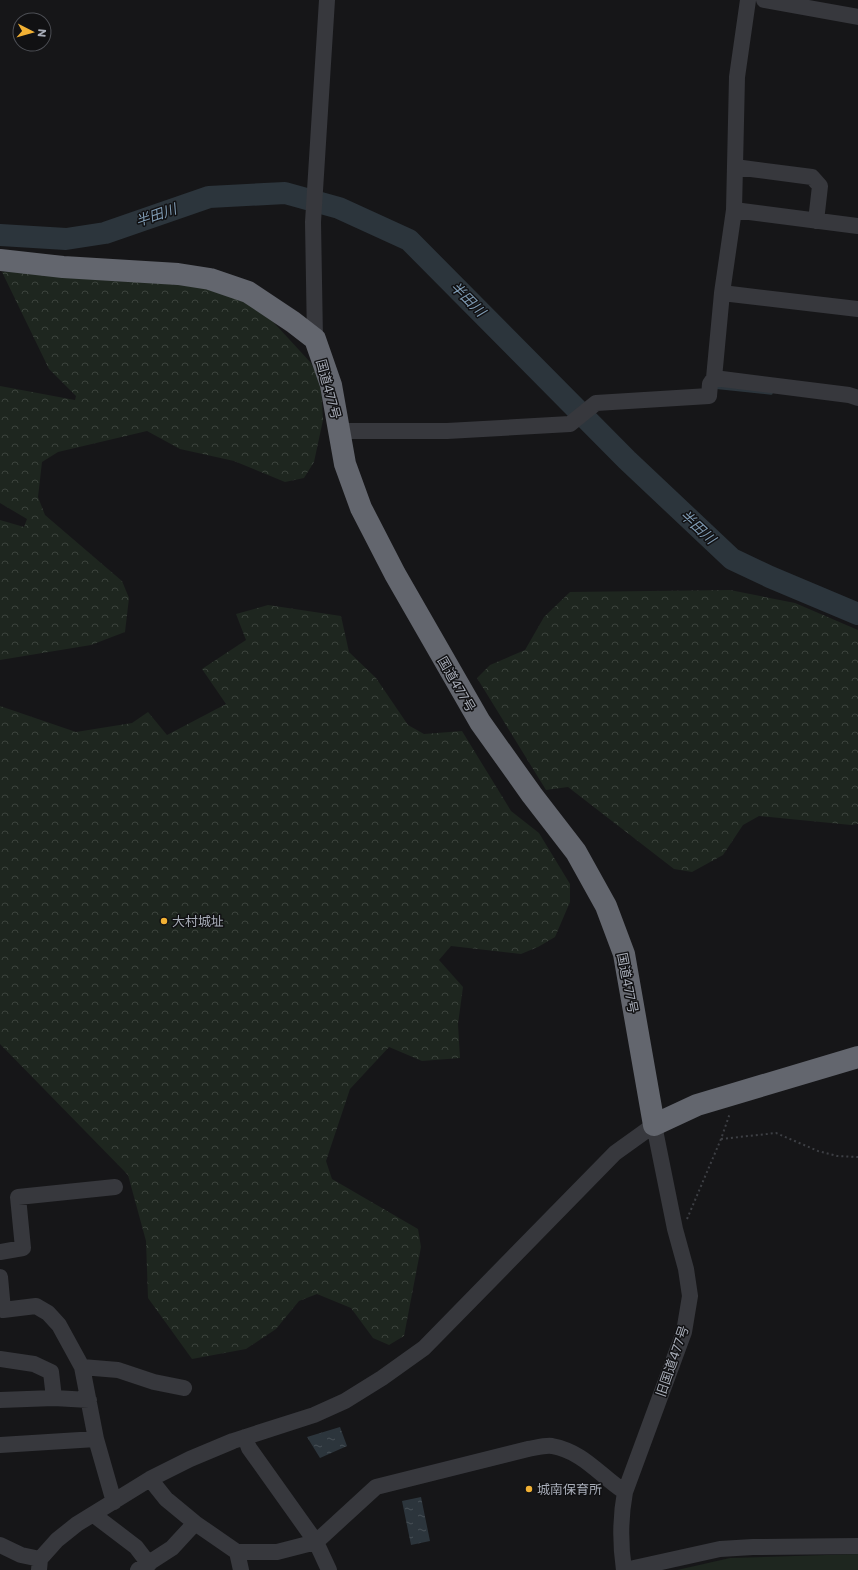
<svg xmlns="http://www.w3.org/2000/svg" width="858" height="1570" viewBox="0 0 858 1570" font-family="Poppins,'Noto Sans JP',sans-serif">
	<style>
		.forest { fill: url(#forest-crowns) }
		.park { fill: #1e261f }
		.water { fill: url(#water-ripples) }
		.lines { fill: none; stroke-linecap: round; stroke-linejoin: round }
		.stream { stroke: #2c353c; stroke-width: 3.5 }
		.river { stroke: #2c353c; stroke-width: 22 }
		.path { stroke: #3d3f44; stroke-width: 2; stroke-dasharray: 2 3; stroke-linecap: butt }
		.minor { stroke: #37383d; stroke-width: 16 }
		.highway { stroke: #63666e; stroke-width: 22 }
		.poi-dot { fill: #f2b134; stroke: #111113; stroke-width: 1.5 }
		.labels { text-anchor: middle; stroke-width: 3; stroke-linejoin: round; paint-order: stroke }
		.street-label { font-size: 13px; fill: #a8adb8; stroke: #111113 }
		.poi-label { font-size: 13px; fill: #a8adb8; stroke: #111113; text-anchor: start }
		.water-label { font-size: 14px; font-style: italic; fill: #7f9bb3; stroke: #111113 }
	</style>
	<defs>
		<pattern id="forest-crowns" width="20" height="18" patternUnits="userSpaceOnUse"><rect width="20" height="18" fill="#1e261f"/><path d="M2 6a3 3 0 1 1 6 0M12 15a3 3 0 1 1 6 0" fill="none" stroke="#3c433d"/></pattern>
		<pattern id="water-ripples" width="26" height="14" patternUnits="userSpaceOnUse"><rect width="26" height="14" fill="#2c353c"/><path d="M2 4q2-2 4 0t4 0M15 11q2-2 4 0t4 0" fill="none" stroke="#485056"/></pattern>
	</defs>
	<rect width="100%" height="100%" fill="#161618"/>
	<!-- forest -->
	<path class="forest" d="M 20,270 L 211,288 L 253,300 L 311,363 L 321,383 L 323,420 L 314,462 L 304,478 L 285,482 L 234,461 L 180,449 L 147,431 L 58,452 L 42,462 L 38,497 L 45,515 L 122,581 L 129,598 L 125,632 L 91,645 L 0,660 L 0,520 L 24,527 L 27,519 L 0,503 L 0,386 L 75,400 L 76,396 L 49,369 L 2,272 Z
		M 730,590 L 795,603 L 858,630 L 858,824 L 851,825 L 759,816 L 743,825 L 723,855 L 692,872 L 674,869 L 568,787 L 546,790 L 477,678 L 490,665 L 525,650 L 544,617 L 570,592 Z
		M 268,605 L 341,616 L 349,652 L 376,678 L 408,725 L 424,734 L 462,731 L 511,811 L 539,833 L 570,884 L 570,902 L 555,937 L 538,947 L 521,954 L 451,946 L 439,960 L 463,987 L 458,1024 L 460,1058 L 422,1061 L 389,1047 L 350,1089 L 326,1161 L 332,1179 L 418,1229 L 421,1247 L 404,1336 L 389,1345 L 373,1338 L 351,1308 L 317,1294 L 299,1301 L 276,1329 L 246,1349 L 192,1359 L 148,1298 L 146,1241 L 128,1175 L 0,1044 L 0,706 L 76,732 L 132,723 L 148,712 L 167,735 L 226,704 L 202,669 L 246,640 L 236,614 Z"/>
	<!-- park -->
	<path class="park" d="M 858,1554 L 858,1570 L 677,1570 L 730,1558 Z"/>
	<!-- water -->
	<path class="water" d="M 340,1427 L 347,1446 L 320,1458 L 307,1437 Z
		M 421,1497 L 430,1541 L 411,1545 L 402,1501 Z"/>
	<g class="lines">
		<!-- stream -->
		<path class="stream" d="M 714,387 L 771,393"/>
		<!-- river -->
		<path class="river" d="M 0,235 L 66,239 L 105,233 L 209,197 L 285,193 L 339,208 L 409,240 L 627,460 L 732,559 L 770,577 L 858,614"/>
		<!-- path -->
		<path class="path" d="M 721,1139 L 776,1133 L 818,1151 L 837,1156 L 858,1157
			M 687,1219 L 721,1139 L 730,1113"/>
		<!-- minor -->
		<path class="minor" d="M 764,0 L 858,17
			M 735,167 L 812,177 L 820,186 L 816,221
			M 734,210 L 858,226
			M 722,293 L 858,309
			M 315,339 L 313,222 L 327,0
			M 714,378 L 849,395 L 858,398
			M 339,431 L 447,431 L 570,424 L 596,403 L 709,396 L 710,384 L 714,378 L 722,293 L 734,210 L 737,77 L 748,0
			M 0,1252 L 23,1248 L 18,1197 L 115,1187
			M 0,1277 L 3,1310 L 36,1306 L 48,1313 L 59,1325 L 82,1367 L 96,1439 L 114,1502
			M 0,1359 L 34,1364 L 51,1372 L 54,1398
			M 82,1367 L 118,1370 L 154,1382 L 184,1388
			M 0,1400 L 54,1398 L 89,1400
			M 245,1437 L 249,1448 L 316,1542 L 329,1570
			M 0,1445 L 96,1439
			M 150,1479 L 166,1499 L 195,1523 L 237,1552 L 277,1552 L 316,1542 L 376,1487 L 528,1449 C 535,1448 545,1445 552,1446 C 584,1452 599,1475 625,1492
			M 94,1515 L 136,1547 L 149,1564
			M 0,1545 L 21,1555 L 40,1559
			M 237,1552 L 241,1570
			M 39,1570 L 40,1559 L 57,1540 L 77,1524 L 150,1479 L 190,1459 L 233,1441 L 314,1415 L 345,1401 L 382,1378 L 424,1348 L 615,1153 L 654,1125 L 675,1229 L 686,1269 L 690,1296 L 684,1332 L 625,1492 C 620,1519 620,1543 624,1570
			M 138,1570 L 172,1548 L 195,1523
			M 625,1570 L 720,1549 L 753,1547 L 858,1546"/>
		<!-- highway -->
		<path class="highway" d="M 0,260 L 63,267 L 178,274 L 210,279 L 248,292 L 293,322 L 315,339 L 331,385 L 345,464 L 361,508 L 395,574 L 480,722 L 532,795 L 576,852 L 606,906 L 624,954 L 654,1125 L 697,1105 L 858,1057"/>
	</g>
	<!-- markers -->
	<g class="poi-dot">
		<circle cx="164" cy="921" r="4"/>
		<circle cx="529" cy="1489" r="4"/>
	</g>
	<g class="labels">
		<!-- street labels -->
		<g class="street-label">
			<text transform="translate(329 389) rotate(75)" y="5">国道477号</text>
			<text transform="translate(457 684) rotate(60)" y="5">国道477号</text>
			<text transform="translate(628 983) rotate(79)" y="5">国道477号</text>
			<text transform="translate(672 1361) rotate(-71)" y="5">旧国道477号</text>
		</g>
		<!-- poi labels -->
		<g class="poi-label">
			<text x="172" y="926">大村城址</text>
			<text x="537" y="1494">城南保育所</text>
		</g>
		<!-- water labels -->
		<g class="water-label">
			<text transform="translate(156 215) rotate(-19)" y="5">半田川</text>
			<text transform="translate(468 299) rotate(45)" y="5">半田川</text>
			<text transform="translate(698 527) rotate(43)" y="5">半田川</text>
		</g>
	</g>
	<!-- north arrow -->
	<g transform="translate(32 32) rotate(96)"><circle r="19" fill="#111113" stroke="#4d4f55"/>
	<path d="M0-3L7 15L0 10L-7 15Z" fill="#f2b134"/>
	<text y="-6" font-size="11" font-weight="bold" text-anchor="middle" fill="#a8adb8">N</text>
	</g>
</svg>
